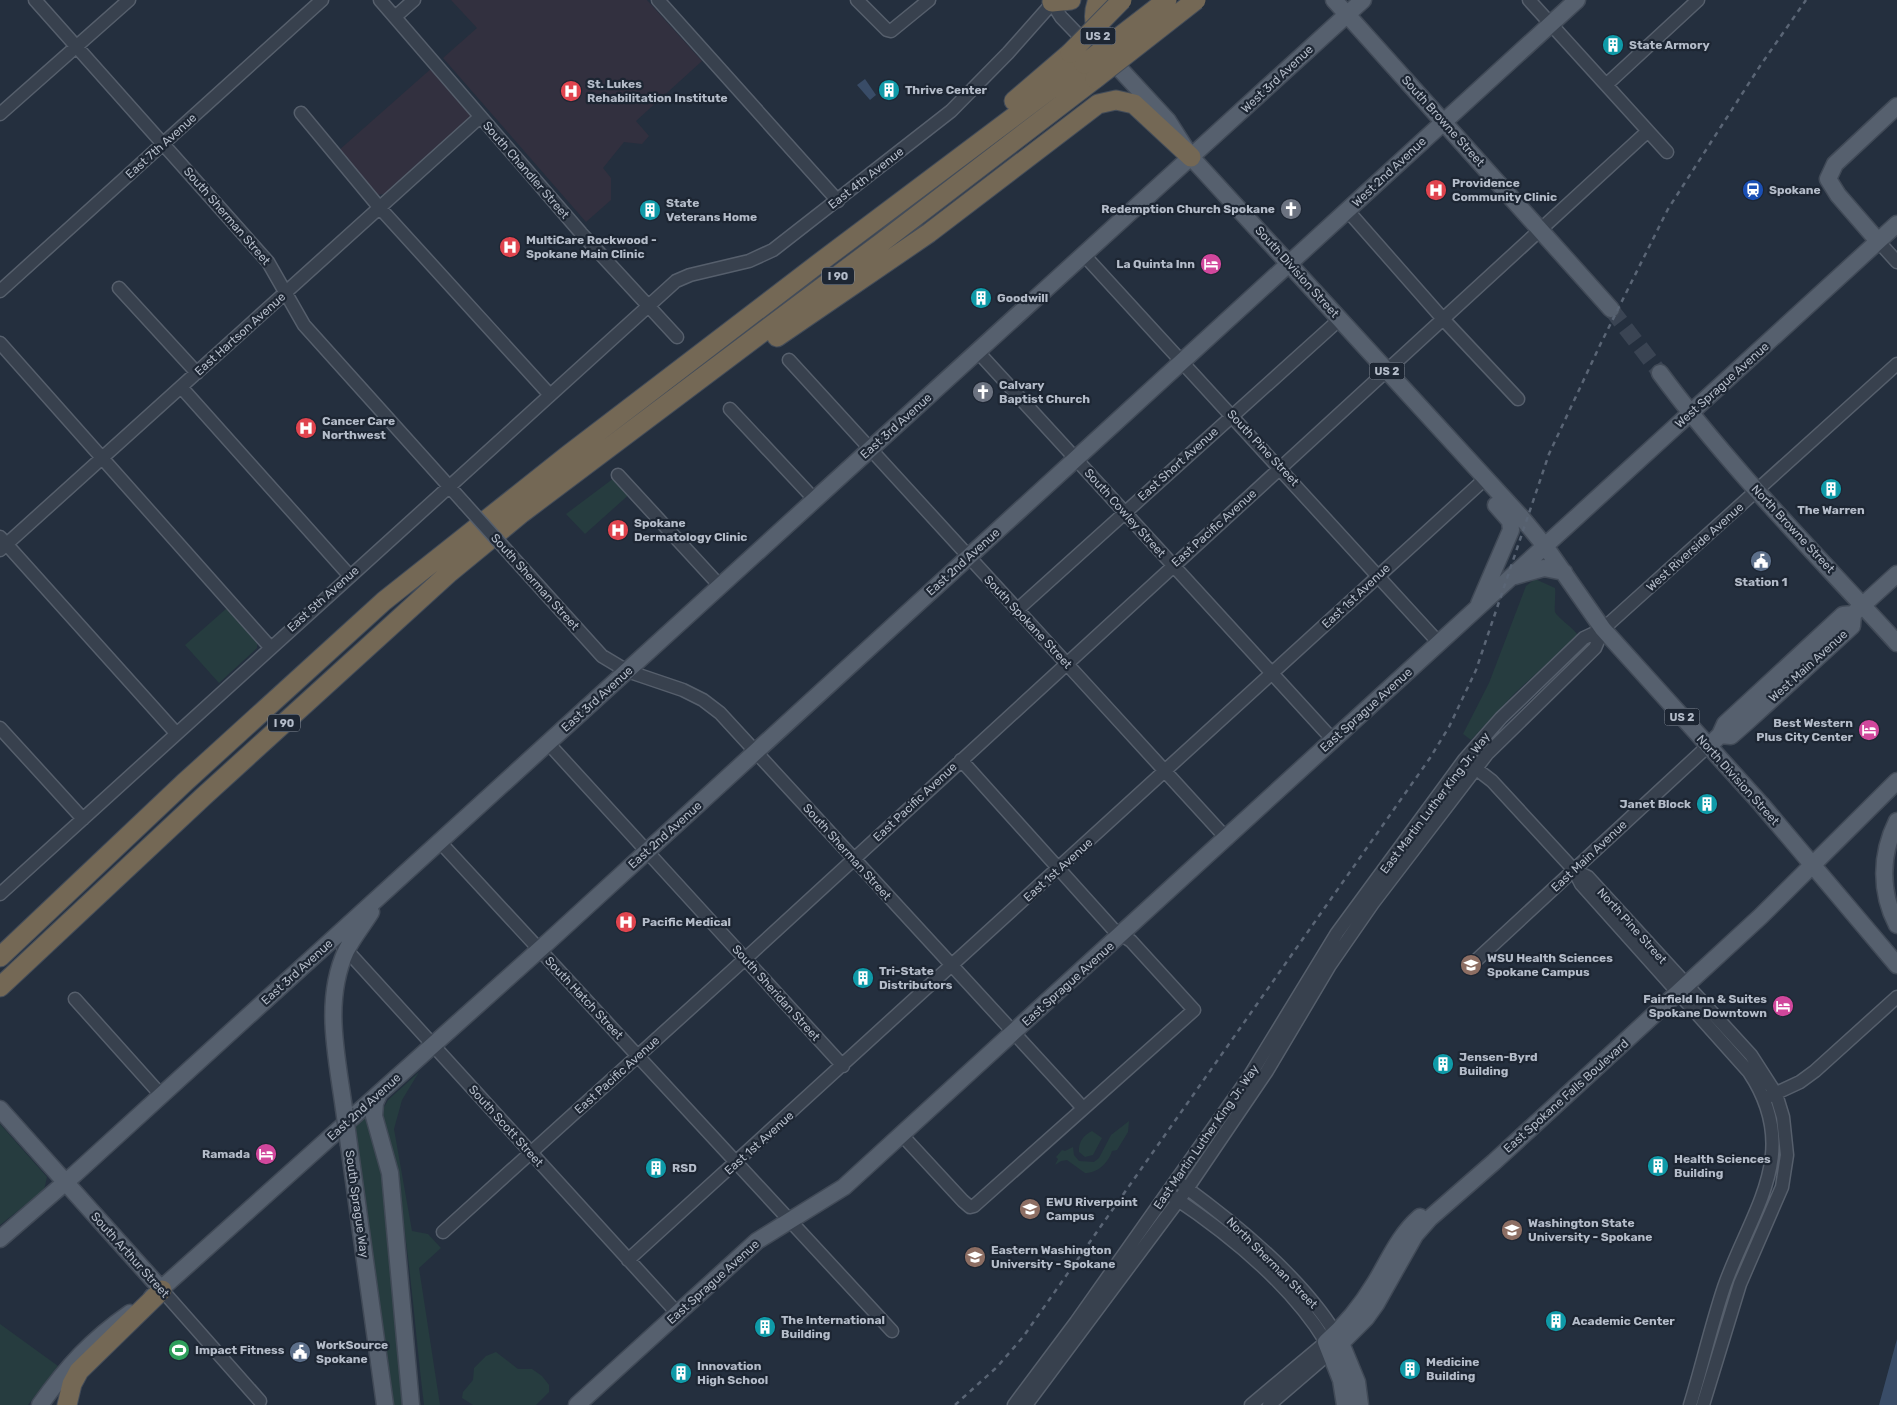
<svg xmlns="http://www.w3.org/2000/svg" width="1897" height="1405" viewBox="0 0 1897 1405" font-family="Rubik,sans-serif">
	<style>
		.medical { fill: #32303f }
		.green { fill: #263c3f }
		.water { fill: #394c67 }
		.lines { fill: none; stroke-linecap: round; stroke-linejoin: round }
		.major-tunnel { stroke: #3a4453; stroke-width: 16; stroke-dasharray: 16 8; stroke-linecap: butt }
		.minor-casing { stroke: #565f6c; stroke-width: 15 }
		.major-casing { stroke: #414a57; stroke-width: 19 }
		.highway-casing { stroke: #434c59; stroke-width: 21 }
		.minor { stroke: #38414e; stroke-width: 12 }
		.major { stroke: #56606e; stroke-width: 16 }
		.highway { stroke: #746855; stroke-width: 19 }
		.rail { stroke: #5a6575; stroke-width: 2.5; stroke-dasharray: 5 5; stroke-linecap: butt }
		.minor-bridge-casing { stroke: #565f6c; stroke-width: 15; stroke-linecap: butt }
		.major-bridge-casing { stroke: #414a57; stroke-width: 19; stroke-linecap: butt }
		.highway-bridge-casing { stroke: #434c59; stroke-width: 21; stroke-linecap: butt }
		.minor-bridge { stroke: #38414e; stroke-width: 12 }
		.major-bridge { stroke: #56606e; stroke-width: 16 }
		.highway-bridge { stroke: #746855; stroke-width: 19 }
		.labels { text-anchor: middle; stroke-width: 4.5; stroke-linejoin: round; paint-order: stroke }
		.shield { fill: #1d2633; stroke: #878f9c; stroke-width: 1 }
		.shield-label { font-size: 11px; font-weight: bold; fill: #b4bcc9 }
		.poi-label { font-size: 12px; font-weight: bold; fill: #b4bcc9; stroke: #1d2633; text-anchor: start }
		.street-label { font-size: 12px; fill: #b4bcc9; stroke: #1d2633 }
	</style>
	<rect width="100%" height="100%" fill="#242f3e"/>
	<!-- medical -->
	<path class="medical" d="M 451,0 L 647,0 L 702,61 L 636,121 L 649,136 L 642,144 L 624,142 L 603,168 L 611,178 L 611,200 L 586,222 L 443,58 L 477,28 Z
		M 433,67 L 472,114 L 470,118 L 385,194 L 377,195 L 338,151 Z"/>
	<!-- green -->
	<path class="green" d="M 618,475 L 633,491 L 585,534 L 566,514 Z
		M 1535,579 L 1555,588 C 1556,596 1554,604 1555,612 C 1556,616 1573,628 1578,635 L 1515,693 L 1471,740 L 1463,734 L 1489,683 L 1526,586 Z
		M 227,608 L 257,642 L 257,648 L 219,683 L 185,645 Z
		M 419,1072 L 402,1100 L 394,1129 L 412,1231 L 428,1234 L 441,1248 L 419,1268 L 440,1405 L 424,1405 C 412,1308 408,1208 381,1113 L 388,1100 Z
		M 364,1117 L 368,1117 L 385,1164 L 406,1405 L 390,1405 L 354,1128 Z
		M 1129,1121 L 1128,1132 L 1117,1150 L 1112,1151 C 1108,1163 1098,1173 1085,1173 L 1067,1160 L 1061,1161 L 1055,1165 L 1058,1159 L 1056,1157 L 1062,1150 L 1065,1151 L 1073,1147 L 1074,1155 L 1079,1161 L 1094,1162 L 1099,1158 L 1111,1135 Z
		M 0,1124 L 47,1177 L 44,1190 L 0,1225 Z
		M 1092,1131 L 1102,1138 L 1093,1155 L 1085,1157 L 1079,1152 C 1078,1142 1084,1135 1092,1131 Z
		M 0,1324 L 58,1366 L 28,1405 L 0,1405 Z
		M 496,1352 L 518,1369 L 532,1369 L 542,1376 L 549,1385 L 549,1392 L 536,1405 L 473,1405 L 462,1398 L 463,1392 L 473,1380 L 474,1368 L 486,1356 Z"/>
	<!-- water -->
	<path class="water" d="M 865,79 L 876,95 L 870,100 L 857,85 Z
		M 1897,1339 L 1897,1405 L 1879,1405 Z"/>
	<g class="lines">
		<!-- major-tunnel -->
		<path class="major-tunnel" d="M 1611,309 L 1660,373"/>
		<!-- minor casing -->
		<g class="minor-casing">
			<path id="minor" d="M 35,0 L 268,262 L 304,325 L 464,503
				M 380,0 L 581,233 L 677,337
				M 658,0 L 838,201
				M 857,0 L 887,30 L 891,31 L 929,0
				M 1050,0 L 1061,17 L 1087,44
				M 1529,0 L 1667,152
				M 395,17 L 414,0
				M 1606,85 L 1698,0
				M 301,113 L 379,207 L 550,395
				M 0,114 L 129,0
				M 1348,211 L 1443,319 L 1518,399
				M 1878,241 L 1897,262
				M 1084,255 L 1439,643
				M 119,288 L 197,373
				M 0,291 L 322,0
				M 0,343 L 270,647
				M 978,352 L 1333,740
				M 789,360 L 1227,839
				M 181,387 L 349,575
				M 730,409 L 815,500
				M 618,475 L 720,586
				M 0,537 L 176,733
				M 0,550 L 480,117
				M 508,552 L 602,656 L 627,671 L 683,690 L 703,700 L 720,713 L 1083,1108
				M 1017,610 L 1340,319
				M 0,728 L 83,819
				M 548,743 L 843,1066
				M 1470,764 L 1492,781 L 1574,870 L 1581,884 L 1749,1072 C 1803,1153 1751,1210 1724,1287 C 1711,1326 1702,1366 1690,1405
				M 440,842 L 892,1331
				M 1574,870 L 1588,877 L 1751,1055 L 1776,1094 L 1783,1117 L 1787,1155 L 1782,1187 L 1740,1284 L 1703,1405
				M 0,894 L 676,281 L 690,275 L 749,261 L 773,250 L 951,111 L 1008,53 L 1055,0
				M 341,944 L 678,1314
				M 1470,966 L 1708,746
				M 75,999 L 161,1095
				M 1770,1096 L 1800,1082 L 1815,1071 L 1897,997
				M 901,1134 L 963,1201 L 970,1207 L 974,1206 L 1194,1010 L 1131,941 L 1113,929 L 961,760
				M 1181,1184 C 1236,1224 1308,1282 1341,1343 L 1269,1405
				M 1172,1196 C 1229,1234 1290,1283 1326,1342 L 1251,1405
				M 443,1232 L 745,959 L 1648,131
				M 628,1260 L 1486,478
				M 162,1290 L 260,1401
				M 1014,1405 L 1076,1322 L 1249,1077 L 1337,933 L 1464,760 L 1501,718 L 1584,638 L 1603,629 L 1897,364
				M 1026,1405 L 1187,1189 L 1267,1071 L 1330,965 L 1373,903 L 1487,754 L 1595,648 L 1603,629"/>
		</g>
		<!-- major casing -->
		<g class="major-casing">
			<path id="major" d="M 1334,0 L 1611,309
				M 1119,68 L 1168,121 L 1191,157 L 1522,518 L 1545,546 L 1603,629 L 1761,804 L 1897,965
				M 1878,241 L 1838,195 L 1828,179 L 1835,164 L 1897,106
				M 1660,373 C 1731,469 1817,555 1897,643
				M 1515,576 L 1544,568 L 1564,572
				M 1479,604 L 1511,530 L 1510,521 L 1496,505
				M 1720,735 L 1731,736 L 1748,721 L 1852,626 L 1853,614 L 1897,574
				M 1713,742 L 1720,735 L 1725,724 L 1843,615 L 1853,614
				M 1897,821 C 1880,855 1880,892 1897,925
				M 379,1094 L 375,1103 L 374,1116 L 390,1173 L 411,1405
				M 0,1109 L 162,1290
				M 344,1109 C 337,1057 323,1001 346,951 C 353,937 363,925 371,912
				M 349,1145 L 385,1405
				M 0,1239 L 75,1174 L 1363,0
				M 152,1297 L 549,941 L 1577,0
				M 40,1405 C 67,1367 91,1340 130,1313
				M 577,1405 L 757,1241 L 844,1187 L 1897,224
				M 1345,1405 L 1341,1380 L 1326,1342 C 1346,1325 1361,1306 1375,1283 C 1389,1260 1399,1235 1420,1217
				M 1360,1405 L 1357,1382 L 1341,1343 L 1366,1318 L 1376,1304 L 1415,1235 L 1430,1218 L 1494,1162 L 1761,916 L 1897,781"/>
		</g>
		<!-- highway casing -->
		<g class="highway-casing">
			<path id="highway" d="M 1098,0 C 1088,23 1101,41 1113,60
				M 1052,2 L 1071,0
				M 1014,101 L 1070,53
				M 777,337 L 929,233 L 1098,104 L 1116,100 L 1134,104 L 1191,157
				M 0,957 L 185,782 L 384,601 L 568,455 L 827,257 L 1084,64
				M 0,987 L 204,796 L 448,574 L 522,513 L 881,243 L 1095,79
				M 67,1405 L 72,1384 L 79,1371 L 162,1290"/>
		</g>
		<!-- minor -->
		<use href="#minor" class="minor"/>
		<!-- major -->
		<use href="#major" class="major"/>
		<!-- highway -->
		<use href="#highway" class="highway"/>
		<!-- rail -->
		<path class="rail" d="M 955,1405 L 997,1367 L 1023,1337 L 1430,758 L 1449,727 L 1476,670 L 1549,454 L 1601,343 L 1668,209 L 1760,66 L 1806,0"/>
		<!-- minor-bridge casing -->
		<g class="minor-bridge-casing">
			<path id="minor-bridge" d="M 464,503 L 508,552"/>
		</g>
		<!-- major-bridge casing -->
		<g class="major-bridge-casing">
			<path id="major-bridge" d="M 344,1109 L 349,1145"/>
		</g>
		<!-- highway-bridge casing -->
		<g class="highway-bridge-casing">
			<path id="highway-bridge" d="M 1070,53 L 1122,0
				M 1084,64 L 1167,0
				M 1095,79 L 1196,0"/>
		</g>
		<!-- minor-bridge -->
		<use href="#minor-bridge" class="minor-bridge"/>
		<!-- major-bridge -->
		<use href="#major-bridge" class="major-bridge"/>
		<!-- highway-bridge -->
		<use href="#highway-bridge" class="highway-bridge"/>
	</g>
	<!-- icons -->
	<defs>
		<g id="building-disc" transform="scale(1.125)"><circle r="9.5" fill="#0f9aa8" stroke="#1d2633"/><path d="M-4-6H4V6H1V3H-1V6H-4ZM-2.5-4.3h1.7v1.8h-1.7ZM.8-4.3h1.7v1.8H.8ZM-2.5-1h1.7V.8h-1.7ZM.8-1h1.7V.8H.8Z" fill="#fff"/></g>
		<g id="hospital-disc" transform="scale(1.125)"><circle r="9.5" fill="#e0444e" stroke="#1d2633"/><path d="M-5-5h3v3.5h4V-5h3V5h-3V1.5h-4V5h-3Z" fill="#fff"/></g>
		<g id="station-disc" transform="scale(1.125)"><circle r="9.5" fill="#1a4fb4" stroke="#1d2633"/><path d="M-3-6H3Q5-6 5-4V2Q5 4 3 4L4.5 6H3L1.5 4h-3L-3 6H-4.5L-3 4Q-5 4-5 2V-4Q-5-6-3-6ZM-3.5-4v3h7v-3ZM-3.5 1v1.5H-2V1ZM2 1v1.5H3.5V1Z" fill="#fff"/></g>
		<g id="church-disc" transform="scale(1.125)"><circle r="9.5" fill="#6b7280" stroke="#1d2633"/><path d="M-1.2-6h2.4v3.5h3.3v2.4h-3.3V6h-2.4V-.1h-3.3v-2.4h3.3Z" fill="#fff"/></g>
		<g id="hotel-disc" transform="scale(1.125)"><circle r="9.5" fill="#d1479c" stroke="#1d2633"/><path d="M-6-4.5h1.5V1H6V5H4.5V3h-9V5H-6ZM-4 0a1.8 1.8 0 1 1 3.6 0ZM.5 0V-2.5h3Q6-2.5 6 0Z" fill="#fff"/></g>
		<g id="civic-disc" transform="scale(1.125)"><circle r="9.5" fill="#5c6f8a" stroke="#1d2633"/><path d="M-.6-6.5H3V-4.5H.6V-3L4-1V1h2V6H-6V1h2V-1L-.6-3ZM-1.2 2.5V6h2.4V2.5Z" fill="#fff"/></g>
		<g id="university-disc" transform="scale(1.125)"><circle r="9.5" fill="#8d6e63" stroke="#1d2633"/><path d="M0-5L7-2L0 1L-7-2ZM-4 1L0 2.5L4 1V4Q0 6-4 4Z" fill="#fff"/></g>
		<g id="stadium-disc" transform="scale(1.125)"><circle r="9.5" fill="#2e9e5b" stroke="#1d2633"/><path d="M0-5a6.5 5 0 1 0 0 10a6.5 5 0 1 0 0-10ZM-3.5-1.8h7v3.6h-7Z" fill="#fff"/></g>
	</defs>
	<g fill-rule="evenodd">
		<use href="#building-disc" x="1613" y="45"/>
		<use href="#building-disc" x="889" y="90"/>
		<use href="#hospital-disc" x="571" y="91"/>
		<use href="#hospital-disc" x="1436" y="190"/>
		<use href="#station-disc" x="1753" y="190"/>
		<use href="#church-disc" x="1291" y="209"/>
		<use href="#building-disc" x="650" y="210"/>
		<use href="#hospital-disc" x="510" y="247"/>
		<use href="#hotel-disc" x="1211" y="264"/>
		<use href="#building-disc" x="981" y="298"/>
		<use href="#church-disc" x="983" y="392"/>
		<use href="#hospital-disc" x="306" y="428"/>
		<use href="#building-disc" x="1831" y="489"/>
		<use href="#hospital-disc" x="618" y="530"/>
		<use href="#civic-disc" x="1761" y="561"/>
		<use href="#hotel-disc" x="1869" y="730"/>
		<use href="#building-disc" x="1707" y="804"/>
		<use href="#hospital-disc" x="626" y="922"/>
		<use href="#university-disc" x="1471" y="965"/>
		<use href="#building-disc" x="863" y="978"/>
		<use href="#hotel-disc" x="1783" y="1006"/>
		<use href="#building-disc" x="1443" y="1064"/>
		<use href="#hotel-disc" x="266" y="1154"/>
		<use href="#building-disc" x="1658" y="1166"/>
		<use href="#building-disc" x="656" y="1168"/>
		<use href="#university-disc" x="1030" y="1209"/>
		<use href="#university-disc" x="1512" y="1230"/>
		<use href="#university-disc" x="975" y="1257"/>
		<use href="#building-disc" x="1556" y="1321"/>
		<use href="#building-disc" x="765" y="1327"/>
		<use href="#stadium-disc" x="179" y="1350"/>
		<use href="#civic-disc" x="300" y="1352"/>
		<use href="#building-disc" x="1410" y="1369"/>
		<use href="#building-disc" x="681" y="1373"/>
	</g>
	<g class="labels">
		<!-- shield labels -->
		<g class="shield">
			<rect x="1080.5" y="27.5" width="35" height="17" rx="4"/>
			<rect x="822" y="267.5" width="32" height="17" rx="4"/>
			<rect x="1369.5" y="362.5" width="35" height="17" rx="4"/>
			<rect x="1664.5" y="708.5" width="35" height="17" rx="4"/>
			<rect x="268" y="714.5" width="32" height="17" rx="4"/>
		</g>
		<g class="shield-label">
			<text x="1098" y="40">US 2</text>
			<text x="838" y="280">I 90</text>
			<text x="1387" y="375">US 2</text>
			<text x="1682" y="721">US 2</text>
			<text x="284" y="727">I 90</text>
		</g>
		<!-- poi labels -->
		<g class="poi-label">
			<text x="1629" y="49">State Armory</text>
			<text x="587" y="88">St. Lukes<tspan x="587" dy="14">Rehabilitation Institute</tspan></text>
			<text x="905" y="94">Thrive Center</text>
			<text x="1452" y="187">Providence<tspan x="1452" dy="14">Community Clinic</tspan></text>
			<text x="1769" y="194">Spokane</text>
			<text x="666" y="207">State<tspan x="666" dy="14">Veterans Home</tspan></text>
			<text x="1275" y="213" text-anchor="end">Redemption Church Spokane</text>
			<text x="526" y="244">MultiCare Rockwood -<tspan x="526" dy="14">Spokane Main Clinic</tspan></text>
			<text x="1195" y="268" text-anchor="end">La Quinta Inn</text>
			<text x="997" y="302">Goodwill</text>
			<text x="999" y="389">Calvary<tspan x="999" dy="14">Baptist Church</tspan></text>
			<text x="322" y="425">Cancer Care<tspan x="322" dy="14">Northwest</tspan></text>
			<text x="1831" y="514" text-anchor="middle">The Warren</text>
			<text x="634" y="527">Spokane<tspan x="634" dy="14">Dermatology Clinic</tspan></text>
			<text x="1761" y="586" text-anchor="middle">Station 1</text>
			<text x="1853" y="727" text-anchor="end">Best Western<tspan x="1853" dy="14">Plus City Center</tspan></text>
			<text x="1691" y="808" text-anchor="end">Janet Block</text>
			<text x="642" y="926">Pacific Medical</text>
			<text x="1487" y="962">WSU Health Sciences<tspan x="1487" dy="14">Spokane Campus</tspan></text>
			<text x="879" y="975">Tri-State<tspan x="879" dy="14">Distributors</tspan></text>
			<text x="1767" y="1003" text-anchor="end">Fairfield Inn &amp; Suites<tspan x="1767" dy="14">Spokane Downtown</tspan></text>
			<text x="1459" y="1061">Jensen-Byrd<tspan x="1459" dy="14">Building</tspan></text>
			<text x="250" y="1158" text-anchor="end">Ramada</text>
			<text x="1674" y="1163">Health Sciences<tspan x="1674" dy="14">Building</tspan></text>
			<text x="672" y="1172">RSD</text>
			<text x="1046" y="1206">EWU Riverpoint<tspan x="1046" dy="14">Campus</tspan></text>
			<text x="1528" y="1227">Washington State<tspan x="1528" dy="14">University - Spokane</tspan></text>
			<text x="991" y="1254">Eastern Washington<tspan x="991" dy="14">University - Spokane</tspan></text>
			<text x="781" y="1324">The International<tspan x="781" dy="14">Building</tspan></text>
			<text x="1572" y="1325">Academic Center</text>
			<text x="316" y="1349">WorkSource<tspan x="316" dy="14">Spokane</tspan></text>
			<text x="195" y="1354">Impact Fitness</text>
			<text x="1426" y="1366">Medicine<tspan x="1426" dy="14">Building</tspan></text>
			<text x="697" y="1370">Innovation<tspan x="697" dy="14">High School</tspan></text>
		</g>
		<!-- street labels -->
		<g class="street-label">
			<text transform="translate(1277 79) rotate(-43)" y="4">West 3rd Avenue</text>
			<text transform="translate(1443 121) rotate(48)" y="4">South Browne Street</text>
			<text transform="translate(161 146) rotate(-42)" y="4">East 7th Avenue</text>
			<text transform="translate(526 170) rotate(49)" y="4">South Chandler Street</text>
			<text transform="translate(1389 172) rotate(-43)" y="4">West 2nd Avenue</text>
			<text transform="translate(866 178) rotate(-38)" y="4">East 4th Avenue</text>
			<text transform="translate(227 216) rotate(49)" y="4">South Sherman Street</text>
			<text transform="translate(1297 272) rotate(48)" y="4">South Division Street</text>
			<text transform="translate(240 334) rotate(-42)" y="4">East Hartson Avenue</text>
			<text transform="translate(1722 385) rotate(-42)" y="4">West Sprague Avenue</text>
			<text transform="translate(896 426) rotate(-42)" y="4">East 3rd Avenue</text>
			<text transform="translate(1263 448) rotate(47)" y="4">South Pine Street</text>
			<text transform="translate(1178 464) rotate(-42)" y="4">East Short Avenue</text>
			<text transform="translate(1125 513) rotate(48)" y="4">South Cowley Street</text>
			<text transform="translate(1214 528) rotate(-42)" y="4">East Pacific Avenue</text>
			<text transform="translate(1793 529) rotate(47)" y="4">North Browne Street</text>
			<text transform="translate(1695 547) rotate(-42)" y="4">West Riverside Avenue</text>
			<text transform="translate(963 562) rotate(-42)" y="4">East 2nd Avenue</text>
			<text transform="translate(535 582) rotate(48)" y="4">South Sherman Street</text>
			<text transform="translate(1356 596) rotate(-43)" y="4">East 1st Avenue</text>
			<text transform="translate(323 599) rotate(-42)" y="4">East 5th Avenue</text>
			<text transform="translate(1028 622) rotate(47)" y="4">South Spokane Street</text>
			<text transform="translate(1808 666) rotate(-42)" y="4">West Main Avenue</text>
			<text transform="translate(597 699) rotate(-42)" y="4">East 3rd Avenue</text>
			<text transform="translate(1366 710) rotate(-42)" y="4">East Sprague Avenue</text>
			<text transform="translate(1738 780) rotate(48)" y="4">North Division Street</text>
			<text transform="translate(915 802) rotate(-43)" y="4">East Pacific Avenue</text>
			<text transform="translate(1435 803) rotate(-53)" y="4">East Martin Luther King Jr. Way</text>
			<text transform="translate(665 835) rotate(-42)" y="4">East 2nd Avenue</text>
			<text transform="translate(847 852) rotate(48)" y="4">South Sherman Street</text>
			<text transform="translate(1589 856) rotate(-43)" y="4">East Main Avenue</text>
			<text transform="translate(1058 870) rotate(-42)" y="4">East 1st Avenue</text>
			<text transform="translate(1632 926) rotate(48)" y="4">North Pine Street</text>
			<text transform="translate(297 972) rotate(-42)" y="4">East 3rd Avenue</text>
			<text transform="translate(1068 984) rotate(-42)" y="4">East Sprague Avenue</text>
			<text transform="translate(776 993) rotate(48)" y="4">South Sheridan Street</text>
			<text transform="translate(584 998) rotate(47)" y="4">South Hatch Street</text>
			<text transform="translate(617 1075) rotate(-42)" y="4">East Pacific Avenue</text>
			<text transform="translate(1566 1096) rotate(-42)" y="4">East Spokane Falls Boulevard</text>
			<text transform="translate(364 1107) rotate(-42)" y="4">East 2nd Avenue</text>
			<text transform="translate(506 1126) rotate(48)" y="4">South Scott Street</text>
			<text transform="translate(1206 1137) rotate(-55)" y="4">East Martin Luther King Jr. Way</text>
			<text transform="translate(759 1143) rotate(-42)" y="4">East 1st Avenue</text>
			<text transform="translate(357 1204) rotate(82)" y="4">South Sprague Way</text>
			<text transform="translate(130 1255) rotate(48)" y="4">South Arthur Street</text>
			<text transform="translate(1272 1263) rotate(45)" y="4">North Sherman Street</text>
			<text transform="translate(713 1282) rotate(-42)" y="4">East Sprague Avenue</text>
		</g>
	</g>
</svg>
